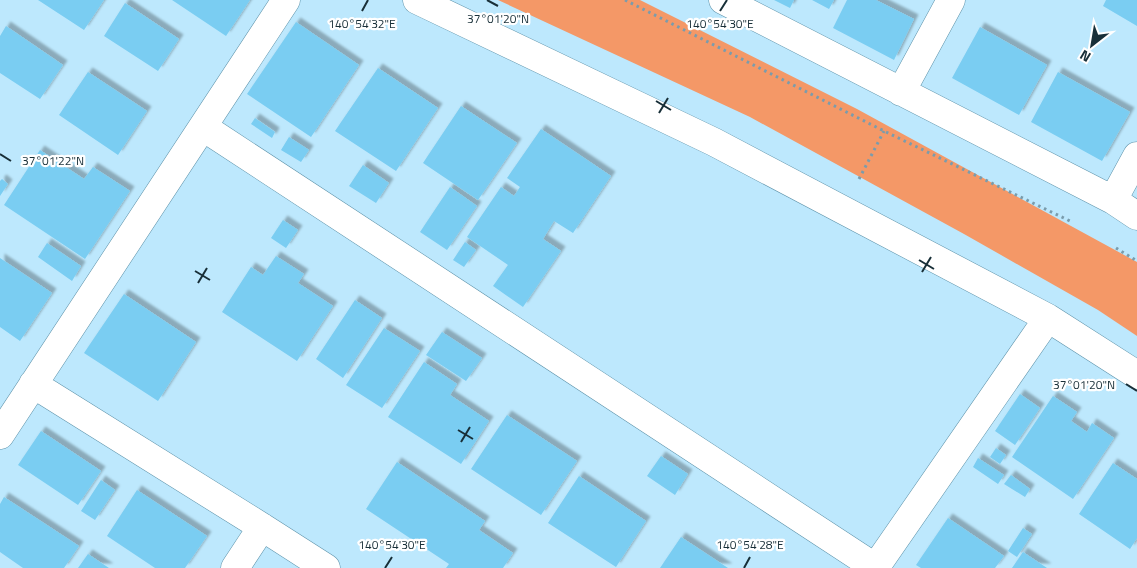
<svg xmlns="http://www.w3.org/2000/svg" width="1137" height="568" viewBox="0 0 1137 568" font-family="'Titillium Web',sans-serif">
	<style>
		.forest { fill: #f49867 }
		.building { fill: #7acdf2; filter: url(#shadow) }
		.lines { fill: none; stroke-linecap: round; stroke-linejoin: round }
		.minor-casing { stroke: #5d92a9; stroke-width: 29 }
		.path { stroke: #7a9cac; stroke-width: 3; stroke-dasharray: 2.5 4; stroke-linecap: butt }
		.minor { stroke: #fff; stroke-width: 28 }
		.ticks { fill: none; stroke: #182f38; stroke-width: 2 }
		.ticks-label { font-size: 12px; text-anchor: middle; fill: #182f38; stroke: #fff; stroke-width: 4.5; stroke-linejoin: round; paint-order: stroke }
	</style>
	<defs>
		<filter id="shadow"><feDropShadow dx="4.5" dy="-4.5" stdDeviation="1" flood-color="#0004"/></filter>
	</defs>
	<rect width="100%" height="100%" fill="#bde8fd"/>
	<!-- forest -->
	<path class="forest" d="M 498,0 L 640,0 L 857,109 L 1137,262 L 1137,336 L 1098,310 L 964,234 L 750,117 Z"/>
	<!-- building -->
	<path class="building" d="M 38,0 L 104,0 L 84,30 Z
		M 172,0 L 250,0 L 226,36 Z
		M 774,0 L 794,0 L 790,8 Z
		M 812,0 L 834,0 L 829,9 Z
		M 847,0 L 876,0 L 914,19 L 894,60 L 833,28 Z
		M 1106,0 L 1137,0 L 1137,26 L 1103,6 Z
		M 125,3 L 179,39 L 158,71 L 104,36 Z
		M 296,22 L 359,65 L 311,137 L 247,94 Z
		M 6,26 L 63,65 L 40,99 L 0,73 L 0,36 Z
		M 980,27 L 1047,65 L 1019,115 L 952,78 Z
		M 378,68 L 438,108 L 396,171 L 335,131 Z
		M 88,72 L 147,111 L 118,155 L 59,115 Z
		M 1058,72 L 1130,112 L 1102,161 L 1031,122 Z
		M 461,106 L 517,143 L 478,200 L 423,163 Z
		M 255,118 L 275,132 L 272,138 L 251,124 Z
		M 541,129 L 611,176 L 573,233 L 554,221 L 543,239 L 561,251 L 523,307 L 493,286 L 508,265 L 467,237 L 501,187 L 514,196 L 520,187 L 507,178 Z
		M 289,137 L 309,150 L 301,162 L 281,150 Z
		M 40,150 L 84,179 L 93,167 L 130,191 L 85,259 L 4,205 Z
		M 363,165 L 389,183 L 376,203 L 349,186 Z
		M 2,179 L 8,184 L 0,196 L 0,181 Z
		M 450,187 L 477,206 L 447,250 L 420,232 Z
		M 283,220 L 298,230 L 286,248 L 271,238 Z
		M 465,242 L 476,250 L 464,267 L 453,260 Z
		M 47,243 L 81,266 L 72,281 L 38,257 Z
		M 276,256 L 304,274 L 298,283 L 333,306 L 297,361 L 222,312 L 251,267 L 263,275 Z
		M 0,258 L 52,293 L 20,341 L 0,327 Z
		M 124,294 L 196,342 L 158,401 L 84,353 Z
		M 355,300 L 382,318 L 343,378 L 316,359 Z
		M 384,328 L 420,351 L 382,408 L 346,385 Z
		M 442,332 L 482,358 L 466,381 L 426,355 Z
		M 424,362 L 457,384 L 450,395 L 489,421 L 461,464 L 388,417 Z
		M 1020,394 L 1040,408 L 1015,445 L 995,431 Z
		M 1053,396 L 1077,412 L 1071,421 L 1087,432 L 1092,423 L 1114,438 L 1073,499 L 1012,457 Z
		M 507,415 L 577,461 L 541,515 L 471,469 Z
		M 41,431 L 101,471 L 78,505 L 18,465 Z
		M 996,448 L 1006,455 L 1000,464 L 990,457 Z
		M 661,456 L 688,474 L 675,495 L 647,476 Z
		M 978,458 L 1004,475 L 998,484 L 973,467 Z
		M 397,462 L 485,521 L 479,530 L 513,553 L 503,568 L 446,568 L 449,564 L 366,509 Z
		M 1113,463 L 1137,479 L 1137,538 L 1130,549 L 1079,514 Z
		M 1011,475 L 1030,489 L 1025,497 L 1004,484 Z
		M 579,476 L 646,521 L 616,567 L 548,523 Z
		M 101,480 L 115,490 L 95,520 L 81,511 Z
		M 137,490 L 207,536 L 185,568 L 155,568 L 107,536 Z
		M 4,497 L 79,546 L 64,568 L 23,568 L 0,552 L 0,504 Z
		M 948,518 L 1004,556 L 995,568 L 921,568 L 916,565 Z
		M 1023,528 L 1032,534 L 1017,557 L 1008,551 Z
		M 681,537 L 728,568 L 660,568 Z
		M 1023,552 L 1047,568 L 1012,568 Z
		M 88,554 L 109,568 L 78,568 Z"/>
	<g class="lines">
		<!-- minor casing -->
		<g class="minor-casing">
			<path id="minor" d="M 417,0 L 714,142 L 1048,318 L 1137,375
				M 723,0 L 1113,200 L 1137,216
				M 901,92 L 951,0
				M 203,127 L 876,568
				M 1113,200 L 1137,156
				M 33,384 L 262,527 L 326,568
				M 0,435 L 286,0
				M 235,568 L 262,527
				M 875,568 L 1048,318"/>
		</g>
		<!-- path -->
		<path class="path" d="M 625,0 L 884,131 L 1070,221
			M 859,179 L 884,131
			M 1116,248 L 1137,261"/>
		<!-- minor -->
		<use href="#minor" class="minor"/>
	</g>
	<!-- ticks -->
	<path class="ticks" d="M 487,0 L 498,6M 362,11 L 368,0M 720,11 L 727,0M 656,101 L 671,110M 659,113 L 668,98M 0,154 L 11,161M 919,260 L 934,269M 195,271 L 210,280M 922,272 L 931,257M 198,283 L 207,268M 1126,384 L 1137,391M 458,430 L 473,439M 461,442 L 470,427M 385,568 L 392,557M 744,568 L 750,557"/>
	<g class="ticks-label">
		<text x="498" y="23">37°01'20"N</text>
		<text x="362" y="28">140°54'32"E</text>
		<text x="720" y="28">140°54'30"E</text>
		<text x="53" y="165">37°01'22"N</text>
		<text x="1084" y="389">37°01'20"N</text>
		<text x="392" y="549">140°54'30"E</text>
		<text x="750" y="549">140°54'28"E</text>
	</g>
	<!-- north arrow -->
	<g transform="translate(1092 45) rotate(211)" stroke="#ffffff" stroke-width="4" paint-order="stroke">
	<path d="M0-4L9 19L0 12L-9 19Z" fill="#182f38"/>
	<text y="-8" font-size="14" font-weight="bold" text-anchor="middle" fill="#182f38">N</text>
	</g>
</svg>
